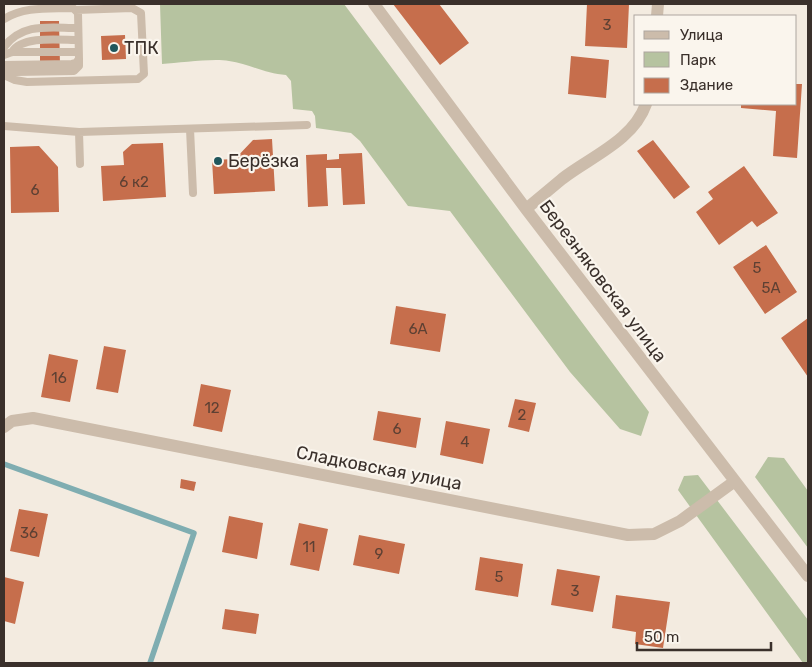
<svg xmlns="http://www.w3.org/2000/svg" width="812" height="667" viewBox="0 0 812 667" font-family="Rubik,sans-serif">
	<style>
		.green { fill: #b6c3a0 }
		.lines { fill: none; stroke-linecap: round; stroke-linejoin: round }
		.stream { stroke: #7fadb1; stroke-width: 5.5 }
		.building { fill: #c66e4c }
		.service { stroke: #ccbcab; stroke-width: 8 }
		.minor { stroke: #ccbcab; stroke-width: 12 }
		.poi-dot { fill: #20565c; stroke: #faf5ed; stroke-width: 2 }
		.labels { text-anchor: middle; stroke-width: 4.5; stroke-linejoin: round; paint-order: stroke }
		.number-label { font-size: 15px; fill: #5d4033 }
		.poi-label { font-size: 18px; fill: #3a302b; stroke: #faf5ed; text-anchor: start }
		.street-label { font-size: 18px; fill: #3a302b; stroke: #faf5ed }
	</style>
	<rect width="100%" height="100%" fill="#f3ebe0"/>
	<!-- green -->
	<path class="green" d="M 160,4 L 344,4 L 649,412 L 641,436 L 620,429 L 570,372 L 450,211 L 408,206 L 360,141 L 351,133 L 316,128 L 315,116 L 312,111 L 293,109 L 291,81 L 286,75 C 266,74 249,64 229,61 C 213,58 180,63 162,64 Z
		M 768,457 L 784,458 L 808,491 L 808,548 L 755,477 Z
		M 698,475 L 808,620 L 808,663 L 803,663 L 678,490 L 684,476 Z"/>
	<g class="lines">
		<!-- stream -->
		<path class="stream" d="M 4,464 L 194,533 L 150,663"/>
	</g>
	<!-- building -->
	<path class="building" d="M 393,4 L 439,4 L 469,43 L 440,65 Z
		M 587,4 L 629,4 L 627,48 L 585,46 Z
		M 40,21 L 59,21 L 60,66 L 40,66 Z
		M 125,35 L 126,59 L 102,60 L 101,36 Z
		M 571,56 L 609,60 L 606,98 L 568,94 Z
		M 796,84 L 802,84 L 797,158 L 773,156 L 776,111 L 741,108 L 741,104 L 796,104 Z
		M 272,139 L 275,191 L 214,194 L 212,160 L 235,159 L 253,140 Z
		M 653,140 L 690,187 L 674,199 L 637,151 Z
		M 163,143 L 166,197 L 103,201 L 101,166 L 124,165 L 123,152 L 132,144 Z
		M 39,146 L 58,167 L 59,212 L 11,213 L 10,147 Z
		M 362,153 L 365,204 L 343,205 L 341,168 L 326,168 L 328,206 L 308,207 L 306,155 L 327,154 L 327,160 L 339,159 L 339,154 Z
		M 744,166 L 778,213 L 757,227 L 752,221 L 719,245 L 696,212 L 713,199 L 708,192 Z
		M 766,245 L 797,292 L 765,314 L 733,267 Z
		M 396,306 L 446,314 L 440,352 L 390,344 Z
		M 808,318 L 808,377 L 781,338 Z
		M 104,346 L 126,350 L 118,393 L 96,389 Z
		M 49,354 L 78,360 L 70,402 L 41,397 Z
		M 201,384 L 231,390 L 222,432 L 193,426 Z
		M 515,399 L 536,403 L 529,432 L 508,427 Z
		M 378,411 L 421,418 L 416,448 L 373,440 Z
		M 446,421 L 490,429 L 483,464 L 440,455 Z
		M 181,479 L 196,482 L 194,491 L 180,488 Z
		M 19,509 L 48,514 L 39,557 L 10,551 Z
		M 229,516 L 263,523 L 257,559 L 222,552 Z
		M 299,523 L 328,529 L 319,571 L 290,565 Z
		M 359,535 L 405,544 L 399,574 L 353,565 Z
		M 480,557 L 523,564 L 518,597 L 475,590 Z
		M 557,569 L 600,576 L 593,612 L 551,605 Z
		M 4,577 L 24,582 L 15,624 L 4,621 Z
		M 616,595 L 670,602 L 663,648 L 635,644 L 636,632 L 612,628 Z
		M 225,609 L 259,614 L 256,634 L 222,629 Z"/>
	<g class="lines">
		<!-- service -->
		<path class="service" d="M 4,19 C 25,6 49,9 73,8 L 78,13 L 79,59 L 76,63 L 72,64 L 4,65
			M 4,47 C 23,22 50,28 78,28
			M 12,52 C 22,35 61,40 78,40
			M 4,55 L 12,52 L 78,52
			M 4,70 L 16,72 L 74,71 L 79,66 L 79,59
			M 4,75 L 15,80 L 27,82 L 138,79 L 144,74 L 141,13 L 132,8 L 76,10
			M 4,126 L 79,132 L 307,125
			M 190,129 L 193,193
			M 79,132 L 80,164"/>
		<!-- minor -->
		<path class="minor" d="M 374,4 L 526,209 L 808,576
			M 657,16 L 658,4
			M 526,209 C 538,199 550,189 562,179 C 590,157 633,141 646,104
			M 4,427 L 12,421 L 33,418 L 628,535 L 654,534 L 680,521 L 735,481"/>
	</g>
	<!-- markers -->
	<g class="poi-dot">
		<circle cx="114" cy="48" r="5"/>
		<circle cx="218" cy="161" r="5"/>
	</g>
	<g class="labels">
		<!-- number labels -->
		<g class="number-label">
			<text x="607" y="30">3</text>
			<text x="134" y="187">6 к2</text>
			<text x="35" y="195">6</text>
			<text x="757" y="273">5</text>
			<text x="771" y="293">5А</text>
			<text x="418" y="334">6А</text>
			<text x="59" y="383">16</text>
			<text x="212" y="413">12</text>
			<text x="522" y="420">2</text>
			<text x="397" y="434">6</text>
			<text x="465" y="447">4</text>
			<text x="29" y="538">36</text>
			<text x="309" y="552">11</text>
			<text x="379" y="559">9</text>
			<text x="499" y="582">5</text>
			<text x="575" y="596">3</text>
		</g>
		<!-- poi labels -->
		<g class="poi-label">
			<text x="124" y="54">ТПК</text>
			<text x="228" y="167">Берёзка</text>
		</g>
		<!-- street labels -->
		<g class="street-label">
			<text transform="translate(603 281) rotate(53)" y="6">Березняковская улица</text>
			<text transform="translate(379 468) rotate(11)" y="6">Сладковская улица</text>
		</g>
	</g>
	<!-- border -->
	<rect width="812" height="667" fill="none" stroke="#3a302b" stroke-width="10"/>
	<!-- legend -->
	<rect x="634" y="15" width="162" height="90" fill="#faf5ed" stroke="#ada69f"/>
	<rect x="644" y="31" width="25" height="8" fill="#ccbcab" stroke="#ada69f"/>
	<text x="680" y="40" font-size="15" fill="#3a302b">Улица</text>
	<rect x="644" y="52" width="25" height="15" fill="#b6c3a0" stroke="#ada69f"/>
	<text x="680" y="65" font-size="15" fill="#3a302b">Парк</text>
	<rect x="644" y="78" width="25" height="15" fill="#c66e4c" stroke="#ada69f"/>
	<text x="680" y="90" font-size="15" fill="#3a302b">Здание</text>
	<!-- scale -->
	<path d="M637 642v8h134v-8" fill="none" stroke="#3a302b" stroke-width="2.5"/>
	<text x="644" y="642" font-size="15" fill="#3a302b" stroke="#faf5ed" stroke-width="4" paint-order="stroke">50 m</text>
</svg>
